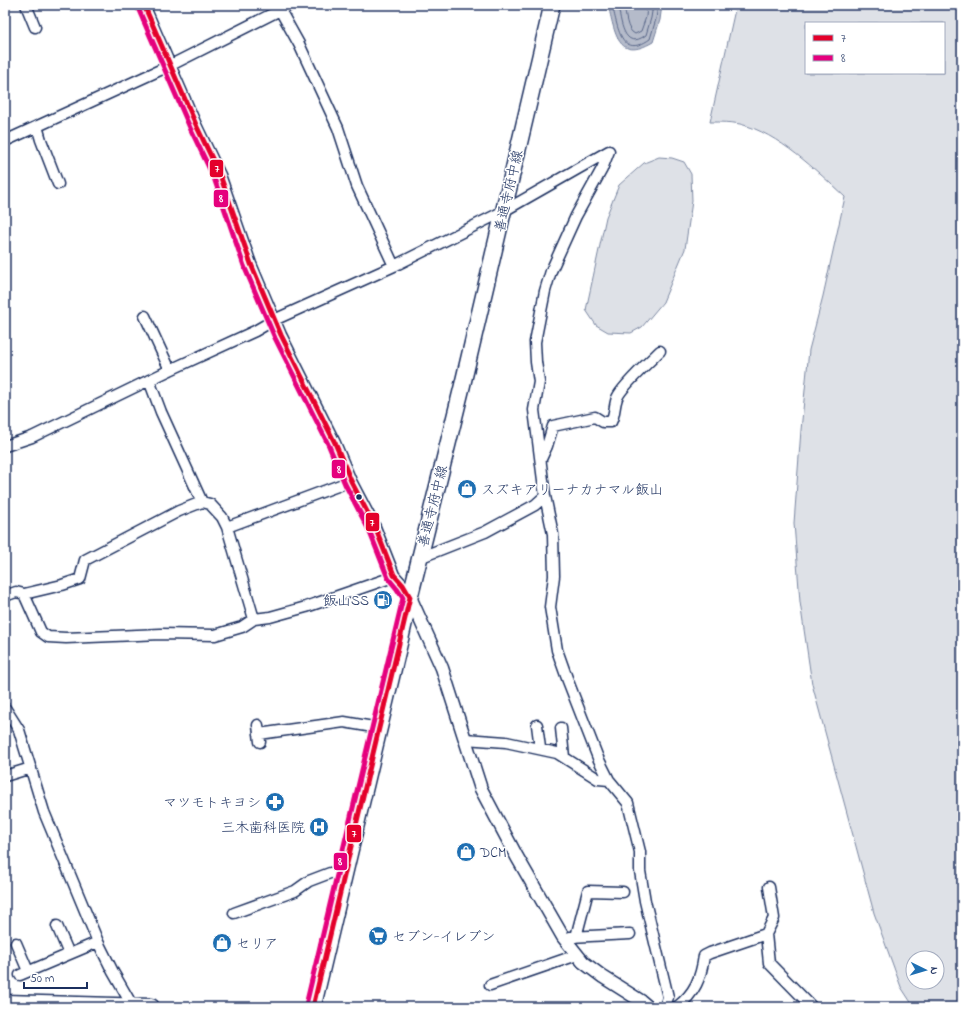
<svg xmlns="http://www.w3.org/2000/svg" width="967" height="1012" viewBox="0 0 967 1012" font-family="'Indie Flower','Klee One',sans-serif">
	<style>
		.green { fill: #dee1e7; stroke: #7c88a2; fill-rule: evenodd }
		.water { fill: #b5bbca; stroke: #77839f }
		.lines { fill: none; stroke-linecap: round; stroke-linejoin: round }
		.shore { stroke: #596789; stroke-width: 1 }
		.minor-casing { stroke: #1b2f5e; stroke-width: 13 }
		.tertiary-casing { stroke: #1b2f5e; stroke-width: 15 }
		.primary-casing { stroke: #1b2f5e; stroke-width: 18 }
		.trunk-casing { stroke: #1b2f5e; stroke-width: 19 }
		.minor { stroke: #fff; stroke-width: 10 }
		.tertiary { stroke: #fff; stroke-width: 12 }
		.primary { stroke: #fff; stroke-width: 15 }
		.trunk { stroke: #fff; stroke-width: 16 }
		.bus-1-casing { stroke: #fff; stroke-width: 8 }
		.bus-2-casing { stroke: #fff; stroke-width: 8 }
		.bus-1 { stroke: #e4002b; stroke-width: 5 }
		.bus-2 { stroke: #e5007d; stroke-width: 5 }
		.bus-dot { fill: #1b2f5e; stroke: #fff; stroke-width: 1.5 }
		.labels { text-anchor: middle; stroke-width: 3; stroke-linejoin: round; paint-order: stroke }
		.street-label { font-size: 14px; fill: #1b2f5e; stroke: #fff }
		.poi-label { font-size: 14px; fill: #1b2f5e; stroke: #fff; text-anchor: start }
		.line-badge { stroke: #fff; stroke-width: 1.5 }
		.badge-label { font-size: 11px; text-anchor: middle; font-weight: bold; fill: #fff }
	</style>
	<rect width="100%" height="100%" fill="#fff"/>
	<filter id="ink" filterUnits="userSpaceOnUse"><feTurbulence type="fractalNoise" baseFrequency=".025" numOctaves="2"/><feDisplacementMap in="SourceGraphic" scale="8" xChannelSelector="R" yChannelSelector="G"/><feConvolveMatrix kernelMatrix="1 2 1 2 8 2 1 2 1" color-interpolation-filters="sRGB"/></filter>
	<g filter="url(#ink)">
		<!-- green -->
		<path class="green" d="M 736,5 L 962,5 L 962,1007 L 914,1007 L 901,987 L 874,913 L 812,684 L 800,602 L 794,523 L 801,430 L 809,350 L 823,296 L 845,197 C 817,171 778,133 740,124 C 731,122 720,122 710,122 ZM 806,23 L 944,23 L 944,73 L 806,73 ZM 913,958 L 937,958 L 937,982 L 913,982 Z
			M 659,157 L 672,158 L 684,162 L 691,174 L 692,201 L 685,249 L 663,302 L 642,327 L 631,333 L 608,332 L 596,325 L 586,310 L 606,217 L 619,185 L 644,163 Z"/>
		<!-- water -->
		<path class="water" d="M 608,5 L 662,5 L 660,20 L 653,42 C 617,63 615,32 608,5 Z"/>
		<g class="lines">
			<!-- shore -->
			<path class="shore" d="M 612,5 C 618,26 620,60 650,39 L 656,19 L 658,5
				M 618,5 C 621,20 623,52 646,35 L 651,18 L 653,5
				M 624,5 C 626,14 626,30 635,34 L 641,31 L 646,17 L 647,5"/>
			<!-- minor casing -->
			<g class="minor-casing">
				<path id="minor" d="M 26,5 L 35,27
					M 144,5 L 197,127 L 220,175 L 251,264 L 281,335 L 335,443 L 351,481 L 375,527 L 394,575 L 403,585 L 410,597
					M 280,10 L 299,44 L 338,128 L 357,186 L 394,266
					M 37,126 L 41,140 L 58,184
					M 5,141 L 171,65 L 290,5
					M 145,316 L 170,370
					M 149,380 L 161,412 L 202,502
					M 5,446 L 32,437 L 170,370 L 255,331 L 274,320 L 394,266 L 502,212 L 609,151 L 602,169 L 576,216 L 551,271 L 545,291 L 535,342 L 536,362 L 539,382 L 534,410 L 545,496 L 553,534 L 554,576 L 550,607 L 557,650 L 568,681 L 598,758 L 609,780 L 628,803 L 640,852 L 640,871 L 645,901 L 668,997 L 665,1007
					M 541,459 L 547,446 L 553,426 L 595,417 L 603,422 L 611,422 C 615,414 614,406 617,398 C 621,387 651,360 660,351
					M 227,527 L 351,481
					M 419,558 L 485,532 L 535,505 L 545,496
					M 24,594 L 41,632 L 48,637 L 66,638 L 161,634 L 215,635 L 242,627 L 254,619 L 270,617 L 306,607 L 390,578 L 394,575
					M 5,596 L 16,592 L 24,594 L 62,585 L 80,579 L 85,560 L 179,511 L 202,502 L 210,504 L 222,517 L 227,527 L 254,619
					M 5,708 L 19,730 L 44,812 L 98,942 L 113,972 L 133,1007
					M 258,725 L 260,742
					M 537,725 L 540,748
					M 561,728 L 564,757
					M 259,734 L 344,722 L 379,728
					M 465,739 L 506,742 L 557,753 L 598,779 L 609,780
					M 5,776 L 31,768
					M 234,913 L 295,891 L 309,881 L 330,873 L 345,872
					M 57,926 L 69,954
					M 766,934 L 769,963 L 812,1007
					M 570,937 L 630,934
					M 576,937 L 588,891 L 623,892
					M 16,943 L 28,971
					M 20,975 L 98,942
					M 490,985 L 577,955
					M 677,1007 C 695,993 701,978 704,956 L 710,953 L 766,934 L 774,918 L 769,887"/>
			</g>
			<!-- tertiary casing -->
			<g class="tertiary-casing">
				<path id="tertiary" d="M 410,597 L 442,668 L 481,789 L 517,857 L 563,937 L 583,962 L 603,977 L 641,1001 L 648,1007"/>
			</g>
			<!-- primary casing -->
			<g class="primary-casing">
				<path id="primary" d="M 313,1007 L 402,633 L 410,597 L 462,387 L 552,5"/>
			</g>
			<!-- trunk casing -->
			<g class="trunk-casing">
				<path id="trunk" d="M 5,1003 L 151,1007"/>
			</g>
			<!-- minor -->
			<use href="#minor" class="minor"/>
			<!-- tertiary -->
			<use href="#tertiary" class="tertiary"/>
			<!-- primary -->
			<use href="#primary" class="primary"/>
			<!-- trunk -->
			<use href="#trunk" class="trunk"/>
			<!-- bus-1 casing -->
			<g class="bus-1-casing">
				<path id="bus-1" d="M 144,5 L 197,127 L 220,175 L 251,264 L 281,335 L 335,443 L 351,481 L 375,527 L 394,575 L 403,585 L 410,597 L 313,1007"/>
			</g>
			<!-- bus-2 casing -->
			<g class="bus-2-casing">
				<path id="bus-2" d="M 138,8 L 191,130 L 214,178 L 244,266 L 275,338 L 329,446 L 345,484 L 369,530 L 388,578 L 397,589 L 403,598 L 306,1005"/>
			</g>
			<!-- bus-1 -->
			<use href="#bus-1" class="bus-1"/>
			<!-- bus-2 -->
			<use href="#bus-2" class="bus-2"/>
		</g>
	</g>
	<!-- icons -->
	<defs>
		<g id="shop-disc" transform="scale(1)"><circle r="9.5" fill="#1f6fb2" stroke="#fff"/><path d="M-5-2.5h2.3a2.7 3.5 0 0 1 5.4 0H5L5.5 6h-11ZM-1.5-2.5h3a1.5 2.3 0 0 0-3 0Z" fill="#fff"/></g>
		<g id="fuel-disc" transform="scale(1)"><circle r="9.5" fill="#1f6fb2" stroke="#fff"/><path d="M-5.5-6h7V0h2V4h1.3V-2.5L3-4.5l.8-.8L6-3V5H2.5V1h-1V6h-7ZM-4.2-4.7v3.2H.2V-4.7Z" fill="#fff"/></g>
		<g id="pharmacy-disc" transform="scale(1)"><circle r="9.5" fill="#1f6fb2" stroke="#fff"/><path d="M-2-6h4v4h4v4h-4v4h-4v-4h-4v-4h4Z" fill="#fff"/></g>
		<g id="hospital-disc" transform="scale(1)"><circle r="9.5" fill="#1f6fb2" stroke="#fff"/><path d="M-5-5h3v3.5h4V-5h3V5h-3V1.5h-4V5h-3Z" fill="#fff"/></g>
		<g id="supermarket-disc" transform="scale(1)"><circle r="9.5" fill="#1f6fb2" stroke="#fff"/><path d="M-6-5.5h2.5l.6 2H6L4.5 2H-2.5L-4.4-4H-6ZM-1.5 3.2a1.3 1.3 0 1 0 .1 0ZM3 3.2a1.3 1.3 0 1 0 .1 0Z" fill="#fff"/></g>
	</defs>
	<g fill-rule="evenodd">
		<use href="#shop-disc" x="467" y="489"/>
		<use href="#fuel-disc" x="383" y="600"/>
		<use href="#pharmacy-disc" x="275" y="802"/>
		<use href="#hospital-disc" x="319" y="827"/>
		<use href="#shop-disc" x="466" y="852"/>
		<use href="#supermarket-disc" x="378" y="936"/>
		<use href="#shop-disc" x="222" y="943"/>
	</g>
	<!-- markers -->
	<circle class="bus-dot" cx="359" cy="497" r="3.5"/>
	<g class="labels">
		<!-- street labels -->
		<g class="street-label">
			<text transform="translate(508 191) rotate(-77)" y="5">善通寺府中線</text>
			<text transform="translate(432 506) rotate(-76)" y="5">善通寺府中線</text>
		</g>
		<!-- poi labels -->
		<g class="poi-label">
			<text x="481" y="494">スズキアリーナカナマル飯山</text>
			<text x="369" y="605" text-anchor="end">飯山SS</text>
			<text x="261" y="807" text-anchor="end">マツモトキヨシ</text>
			<text x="305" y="832" text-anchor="end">三木歯科医院</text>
			<text x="480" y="857">DCM</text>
			<text x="392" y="941">セブン-イレブン</text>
			<text x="236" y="948">セリア</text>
		</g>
	</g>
	<g class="line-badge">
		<rect x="209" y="159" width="15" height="19" rx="4" fill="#e4002b"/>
		<rect x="213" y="189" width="16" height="19" rx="4" fill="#e5007d"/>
		<rect x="331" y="459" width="15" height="20" rx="4" fill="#e5007d"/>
		<rect x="365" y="512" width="15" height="20" rx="4" fill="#e4002b"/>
		<rect x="346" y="824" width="16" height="19" rx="4" fill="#e4002b"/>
		<rect x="333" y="852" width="15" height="19" rx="4" fill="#e5007d"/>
	</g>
	<g class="badge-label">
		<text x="217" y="172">7</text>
		<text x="221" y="202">8</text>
		<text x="339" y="473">8</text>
		<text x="372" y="526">7</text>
		<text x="354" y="837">7</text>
		<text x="340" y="865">8</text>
	</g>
	<!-- margin -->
	<rect width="967" height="1012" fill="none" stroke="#fff" stroke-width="20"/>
	<rect x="10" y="10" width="947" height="992" fill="none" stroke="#1b2f5e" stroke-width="1.5" filter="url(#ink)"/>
	<!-- legend -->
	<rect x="805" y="22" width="140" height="52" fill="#ffffff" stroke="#a4acbf"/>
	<rect x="813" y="35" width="20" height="6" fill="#e4002b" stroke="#a4acbf"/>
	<text x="841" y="42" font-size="12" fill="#1b2f5e">7</text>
	<rect x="813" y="55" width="20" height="6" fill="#e5007d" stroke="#a4acbf"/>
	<text x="841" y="62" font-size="12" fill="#1b2f5e">8</text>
	<!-- north arrow -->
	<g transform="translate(925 970) rotate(95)"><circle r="19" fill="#ffffff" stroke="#a4acbf"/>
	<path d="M0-3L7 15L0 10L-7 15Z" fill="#1f6fb2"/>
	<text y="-6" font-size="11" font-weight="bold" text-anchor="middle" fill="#1b2f5e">N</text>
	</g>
	<!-- scale -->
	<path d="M24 982v6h63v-6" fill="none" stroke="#1b2f5e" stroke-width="2"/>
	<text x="30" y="982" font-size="12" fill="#1b2f5e" stroke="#ffffff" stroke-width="3" paint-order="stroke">50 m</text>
</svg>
